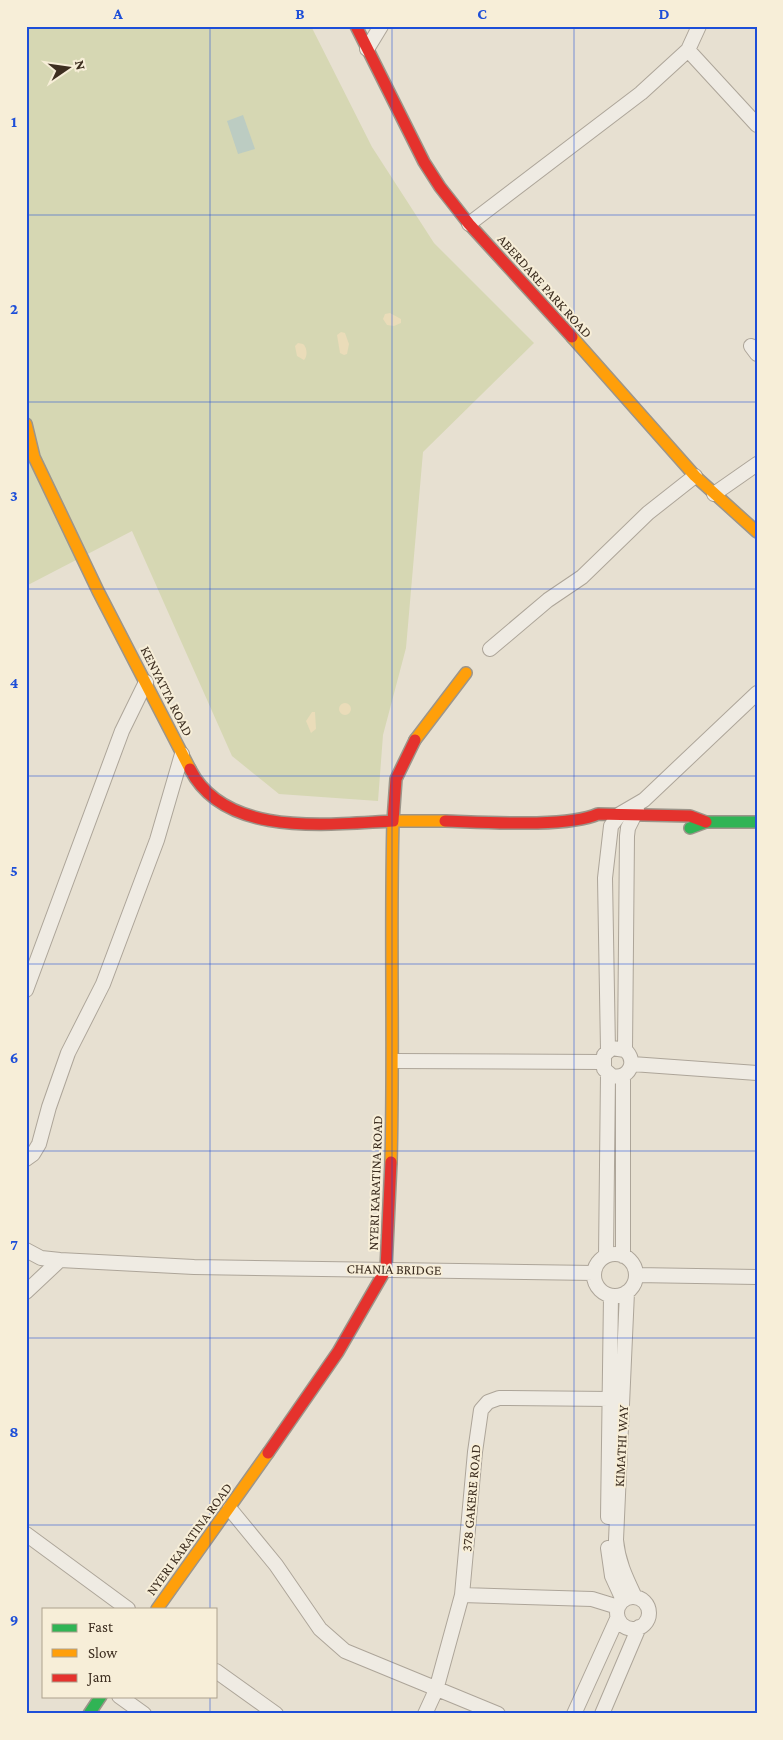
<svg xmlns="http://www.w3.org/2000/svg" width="783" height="1740" viewBox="0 0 783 1740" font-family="'Crimson Pro',serif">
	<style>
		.green { fill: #d6d7b3 }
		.sand { fill: #eadcb9 }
		.water { fill: #bcccc2 }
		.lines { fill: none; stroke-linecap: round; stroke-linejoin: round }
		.street-casing { stroke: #ada599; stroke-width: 16 }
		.fast-casing { stroke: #9c958a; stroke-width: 14 }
		.slow-casing { stroke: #9c958a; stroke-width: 14 }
		.jam-casing { stroke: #9c958a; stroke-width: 14 }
		.street { stroke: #efebe3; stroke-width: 14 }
		.fast { stroke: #30b455; stroke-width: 11 }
		.slow { stroke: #ff9f0a; stroke-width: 11 }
		.jam { stroke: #e5322d; stroke-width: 11 }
		.grid { fill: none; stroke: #1d4ed8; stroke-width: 1; stroke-opacity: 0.55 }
		.labels { text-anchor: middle; stroke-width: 4; stroke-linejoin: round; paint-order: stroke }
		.street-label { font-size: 14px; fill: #3d2e20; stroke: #f7eed8 }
		.neatline { fill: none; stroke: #1d4ed8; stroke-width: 2 }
		.grid-label { font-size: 16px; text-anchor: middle; font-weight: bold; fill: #1d4ed8 }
	</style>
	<rect width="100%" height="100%" fill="#e7e0d1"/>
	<!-- green -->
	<path class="green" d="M 26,26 L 311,26 L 372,147 L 434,243 L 534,343 L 423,452 L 406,648 L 383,735 L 378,801 L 279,794 L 232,756 L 132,531 L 26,586 Z"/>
	<!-- sand -->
	<path class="sand" d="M 390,313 L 401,319 L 401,323 L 394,326 L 387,325 L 383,319 L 385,314 Z
		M 341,332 L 345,333 L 349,344 L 347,354 L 344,355 L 340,353 L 337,335 Z
		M 298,343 L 303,344 C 307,347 308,356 304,360 L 297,356 L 295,346 Z
		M339 709a6 6 0 1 1 12 0a6 6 0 1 1-12 0Z
		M 312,712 L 315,712 L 316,729 L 311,733 L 306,721 Z"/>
	<!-- water -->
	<path class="water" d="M 243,115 L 255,149 L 238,154 L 227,121 Z"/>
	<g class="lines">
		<!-- street casing -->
		<g class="street-casing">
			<path id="street" d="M 367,49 L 381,26
				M 688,50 L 757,125
				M 469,224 L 641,93 L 688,50 L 699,26
				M 751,346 L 757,354
				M 714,494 L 757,464
				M 490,649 L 548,600 L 582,577 L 648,513 L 695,476
				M 26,990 L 122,731 L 146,682
				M 608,1050 L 605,878 L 611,826 L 620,814 L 644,800 L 757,693
				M 625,1050 L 612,1048 L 604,1055 L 604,1069 L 612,1076 C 629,1080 638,1061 625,1050 L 627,836 L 628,828 L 637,810
				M 394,1061 L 602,1062
				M 632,1064 L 757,1073
				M 26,1159 L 33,1154 L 39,1144 L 49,1107 L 68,1053 L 103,984 L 157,840 L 182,754
				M 26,1250 L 41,1258 L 60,1260 L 194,1267 L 594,1273
				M594 1275a21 21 0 1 1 42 0a21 21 0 1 1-42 0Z
				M 606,1256 L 608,1074
				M 623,1256 L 623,1076
				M 636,1275 L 757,1277
				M 26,1292 L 60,1260
				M 627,1292 L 616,1540 C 618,1562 626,1578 635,1597
				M 230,1509 L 276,1565 L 320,1629 L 345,1651 L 498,1714
				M 608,1517 L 611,1296
				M 26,1534 L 128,1609
				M 608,1548 L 612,1576 L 623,1600
				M 462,1595 L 592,1599 L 618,1607
				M617 1613a16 16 0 1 1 32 0a16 16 0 1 1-32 0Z
				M 216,1671 L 276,1714
				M 119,1696 L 144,1714
				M 425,1714 L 436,1690 L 462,1595 L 475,1452 L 481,1410 L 488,1402 L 499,1398 L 610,1399
				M 574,1714 L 617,1619
				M 602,1714 L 639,1627"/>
		</g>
		<!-- fast casing -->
		<g class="fast-casing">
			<path id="fast" d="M 690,828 L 706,822 L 757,822
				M 89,1714 L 101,1696"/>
		</g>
		<!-- slow casing -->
		<g class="slow-casing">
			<path id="slow" d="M 572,337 L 695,476 L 757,532
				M 26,424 L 34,457 L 98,591 L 190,769
				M 415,740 L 466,673
				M 391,1162 C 394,1048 390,935 393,821 L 445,821
				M 157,1609 L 268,1453"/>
		</g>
		<!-- jam casing -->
		<g class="jam-casing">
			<path id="jam" d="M 356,26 L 424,162 L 440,187 L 469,224 L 572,337
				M 190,769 C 225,838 328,824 393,821 L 396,779 L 415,740
				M 445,821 C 482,822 567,828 598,814 L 690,816 L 706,822
				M 268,1453 L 338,1352 L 386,1269 L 391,1162"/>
		</g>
		<!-- street -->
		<use href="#street" class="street"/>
		<!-- fast -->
		<use href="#fast" class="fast"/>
		<!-- slow -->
		<use href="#slow" class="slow"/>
		<!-- jam -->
		<use href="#jam" class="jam"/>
	</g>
	<!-- grid -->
	<path class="grid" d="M 210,26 L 210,1609M 392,26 L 392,1714M 574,26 L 574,1714M 26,215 L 757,215M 26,402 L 757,402M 26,589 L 757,589M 26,776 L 757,776M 26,964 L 757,964M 26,1151 L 757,1151M 26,1338 L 757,1338M 26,1525 L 757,1525M 210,1696 L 210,1714"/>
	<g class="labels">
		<!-- street labels -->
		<g class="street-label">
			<text transform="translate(545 286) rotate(48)" y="5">ABERDARE PARK ROAD</text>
			<text transform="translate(167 691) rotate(63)" y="5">KENYATTA ROAD</text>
			<text transform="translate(375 1183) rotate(-88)" y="5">NYERI KARATINA ROAD</text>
			<text transform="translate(394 1269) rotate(1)" y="5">CHANIA BRIDGE</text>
			<text transform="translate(621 1446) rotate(-87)" y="5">KIMATHI WAY</text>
			<text transform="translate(471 1498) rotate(-85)" y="5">378 GAKERE ROAD</text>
			<text transform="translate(189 1539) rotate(-54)" y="5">NYERI KARATINA ROAD</text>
		</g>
	</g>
	<!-- border -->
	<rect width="783" height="1740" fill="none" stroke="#f7eed8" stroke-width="55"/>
	<!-- legend -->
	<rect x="42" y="1608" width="175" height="90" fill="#f7eed8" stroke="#ada18e"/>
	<rect x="52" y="1624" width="25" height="8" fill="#30b455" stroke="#ada18e"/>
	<text x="88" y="1632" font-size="15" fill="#3d2e20">Fast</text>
	<rect x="52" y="1649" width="25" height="8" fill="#ff9f0a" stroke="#ada18e"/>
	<text x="88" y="1658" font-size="15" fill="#3d2e20">Slow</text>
	<rect x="52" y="1674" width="25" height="8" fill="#e5322d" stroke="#ada18e"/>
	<text x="88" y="1682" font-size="15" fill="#3d2e20">Jam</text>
	<!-- north arrow -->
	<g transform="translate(68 68) rotate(77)" stroke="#f7eed8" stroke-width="4" paint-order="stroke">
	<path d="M0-4L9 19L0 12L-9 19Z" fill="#3d2e20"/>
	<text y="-8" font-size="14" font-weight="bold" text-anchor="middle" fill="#3d2e20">N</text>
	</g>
	<rect x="28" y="28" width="728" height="1684" class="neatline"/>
	<g class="grid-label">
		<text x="118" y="19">A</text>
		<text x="300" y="19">B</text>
		<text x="482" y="19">C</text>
		<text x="664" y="19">D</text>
		<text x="14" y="127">1</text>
		<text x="14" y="314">2</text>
		<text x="14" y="501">3</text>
		<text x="14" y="688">4</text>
		<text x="14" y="876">5</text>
		<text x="14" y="1063">6</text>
		<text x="14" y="1250">7</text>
		<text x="14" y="1437">8</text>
		<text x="14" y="1625">9</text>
	</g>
</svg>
